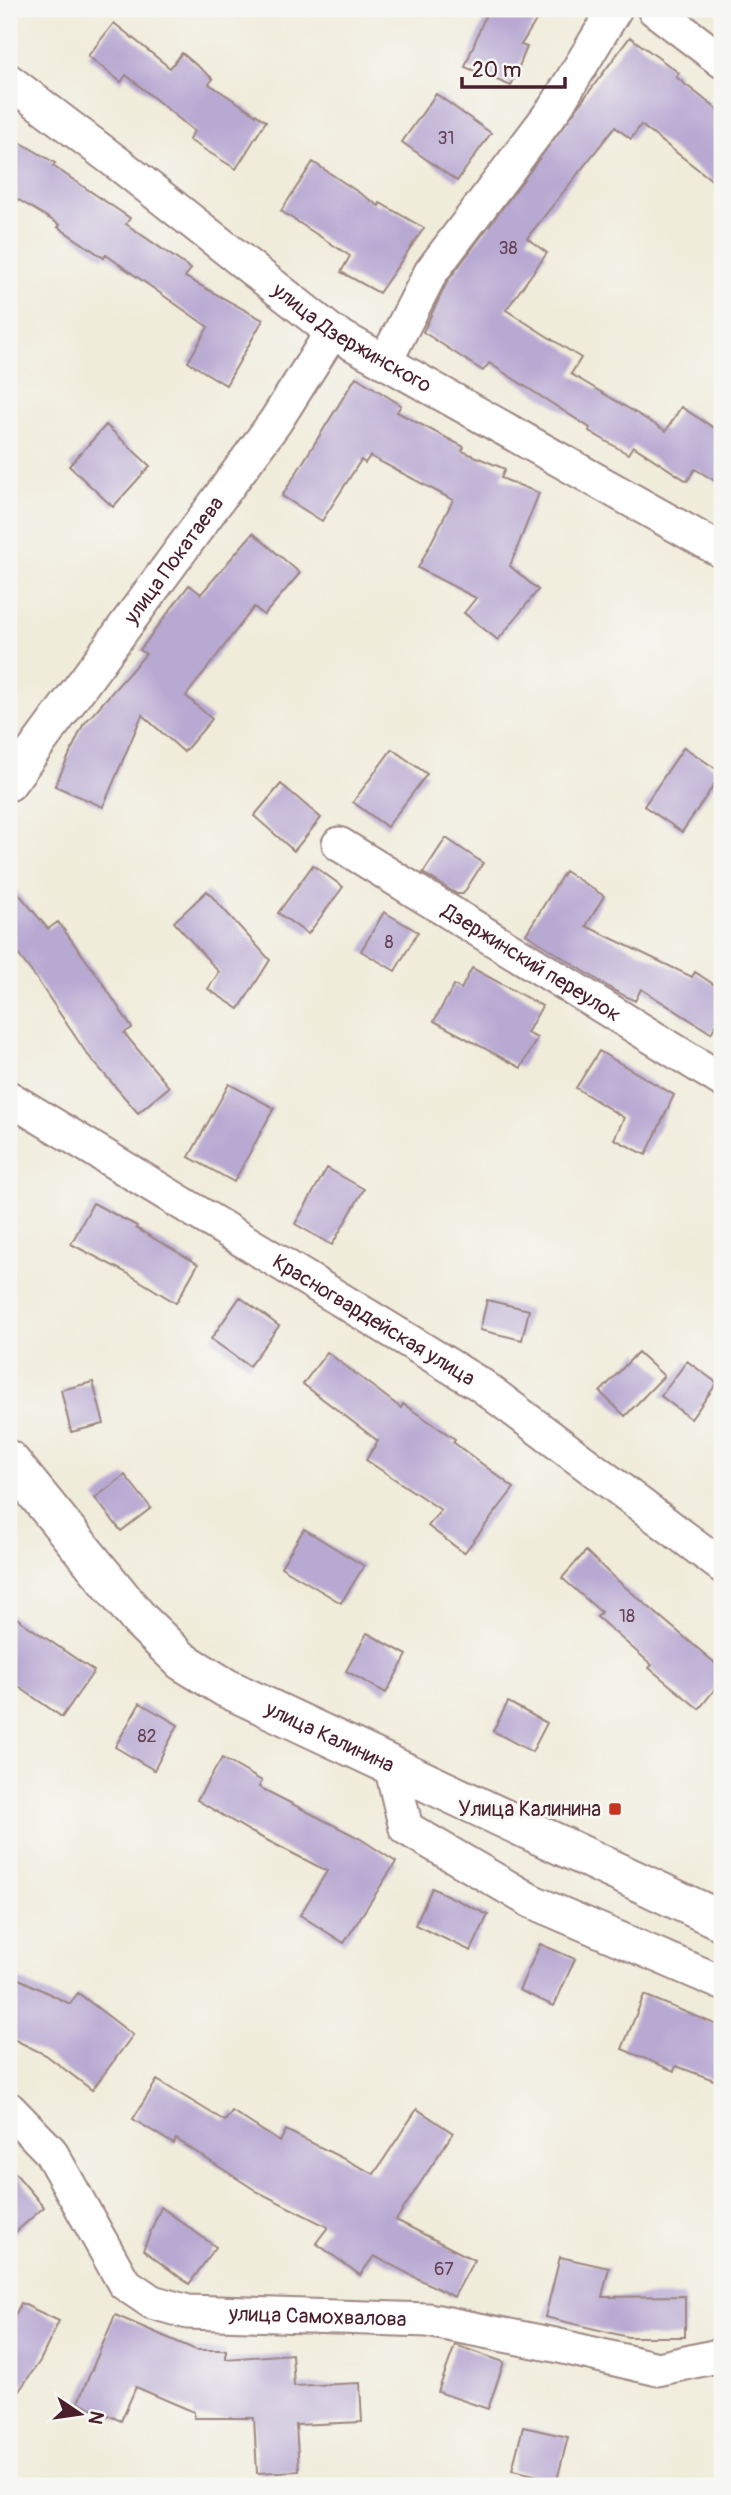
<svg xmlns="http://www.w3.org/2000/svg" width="731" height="2495" viewBox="0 0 731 2495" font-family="Pangolin,sans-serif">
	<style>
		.building { fill: #b8a9d2 }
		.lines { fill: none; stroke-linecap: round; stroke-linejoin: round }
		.minor-casing { stroke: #9d8682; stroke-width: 37 }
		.secondary-casing { stroke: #9d8682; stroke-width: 42 }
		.minor { stroke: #fff; stroke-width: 33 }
		.secondary { stroke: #fff; stroke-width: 38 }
		.poi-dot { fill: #c8321e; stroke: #f6f6f2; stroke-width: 2.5 }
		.labels { text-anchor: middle; stroke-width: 6; stroke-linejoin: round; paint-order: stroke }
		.number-label { font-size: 18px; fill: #664255 }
		.street-label { font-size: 21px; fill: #4a1f2b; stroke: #f6f6f2 }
		.poi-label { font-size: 21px; fill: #4a1f2b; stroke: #f6f6f2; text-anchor: end }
	</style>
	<rect width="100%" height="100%" fill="#f6f6f2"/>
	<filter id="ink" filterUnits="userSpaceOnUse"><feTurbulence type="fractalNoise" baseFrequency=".0143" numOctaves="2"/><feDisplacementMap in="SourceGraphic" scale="14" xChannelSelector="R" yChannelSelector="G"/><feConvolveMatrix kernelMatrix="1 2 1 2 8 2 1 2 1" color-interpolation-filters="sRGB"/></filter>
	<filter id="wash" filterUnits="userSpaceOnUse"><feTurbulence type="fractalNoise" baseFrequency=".00686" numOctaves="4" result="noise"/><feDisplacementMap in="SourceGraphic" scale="28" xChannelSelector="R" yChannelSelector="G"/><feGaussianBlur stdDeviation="1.57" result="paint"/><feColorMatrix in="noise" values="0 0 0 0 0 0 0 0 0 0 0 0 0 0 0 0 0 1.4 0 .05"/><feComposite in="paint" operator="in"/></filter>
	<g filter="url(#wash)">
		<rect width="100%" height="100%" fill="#f0ecda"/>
		<g id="blocks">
			<!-- building -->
			<path class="building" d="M 488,9 L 543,9 L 521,45 L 527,47 L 511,86 L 465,67 Z
				M 114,23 L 170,68 L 182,53 L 213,79 L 209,84 L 266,121 L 236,169 L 189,140 L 194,131 L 126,75 L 121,82 L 88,56 Z
				M 630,37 L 679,73 L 676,77 L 722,113 L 722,188 L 641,125 L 631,139 L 615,127 L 527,238 L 547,253 L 506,310 L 581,358 L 571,374 L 666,431 L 681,407 L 722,433 L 722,485 L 695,469 L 687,481 L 633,446 L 628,454 L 589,431 L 590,428 L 489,363 L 483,371 L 423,332 L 447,282 Z
				M 436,94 L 491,133 L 457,181 L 402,142 Z
				M 18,141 L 55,163 L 53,166 L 130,218 L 126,224 L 191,269 L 185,277 L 263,320 L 226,385 L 188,362 L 208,327 L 106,255 L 104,258 L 58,227 L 60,225 L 9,194 L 9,158 Z
				M 313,162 L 379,206 L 380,203 L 424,228 L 379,293 L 341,272 L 350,256 L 281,211 Z
				M 356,377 L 401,405 L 397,412 L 464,447 L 462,451 L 505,469 L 501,478 L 539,493 L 510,566 L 538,590 L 498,640 L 464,613 L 476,598 L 418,568 L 453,500 L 370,456 L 365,463 L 361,460 L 322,521 L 282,496 Z
				M 106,425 L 150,466 L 113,507 L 69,466 Z
				M 253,533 L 300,573 L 264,615 L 254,607 L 186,696 L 212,719 L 184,752 L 142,715 L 103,807 L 55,786 L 83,725 L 146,654 L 140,650 L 189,585 L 201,594 Z
				M 684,747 L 722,773 L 682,832 L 644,806 Z
				M 392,749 L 427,774 L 387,827 L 353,802 Z
				M 281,784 L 321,818 L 294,851 L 254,816 Z
				M 446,838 L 483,863 L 463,894 L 457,894 L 423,873 Z
				M 313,865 L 343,887 L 308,934 L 278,913 Z
				M 565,871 L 604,896 L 586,926 L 692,977 L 695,972 L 722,990 L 722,1015 L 711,1033 L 641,989 L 635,1001 L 615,991 L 526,934 Z
				M 9,882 L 48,929 L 58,922 L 100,979 L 132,1028 L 124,1033 L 169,1087 L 138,1113 L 87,1054 L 36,978 L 9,942 Z
				M 207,891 L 270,960 L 239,1009 L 208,989 L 219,972 L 174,922 Z
				M 384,912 L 418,932 L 395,971 L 361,951 Z
				M 472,968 L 542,1006 L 527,1033 L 537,1038 L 521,1068 L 434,1021 L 454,985 L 461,989 Z
				M 599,1051 L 674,1095 L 646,1155 L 614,1139 L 624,1118 L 576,1088 Z
				M 229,1084 L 274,1108 L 234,1182 L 189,1157 Z
				M 327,1168 L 364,1189 L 332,1245 L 295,1224 Z
				M 93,1203 L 137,1226 L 136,1228 L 198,1264 L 176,1303 L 127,1273 L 71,1244 Z
				M 240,1297 L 279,1326 L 249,1366 L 211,1339 Z
				M 487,1300 L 529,1310 L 522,1340 L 480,1330 Z
				M 327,1352 L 401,1408 L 403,1404 L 455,1439 L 453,1442 L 514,1488 L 464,1553 L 428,1526 L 441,1510 L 366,1460 L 378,1441 L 303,1384 Z
				M 638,1352 L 664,1376 L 625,1416 L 600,1392 Z
				M 687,1361 L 717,1383 L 691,1419 L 661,1396 Z
				M 93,1382 L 104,1424 L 71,1432 L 61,1390 Z
				M 125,1475 L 151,1508 L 121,1531 L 95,1498 Z
				M 304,1529 L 364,1566 L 341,1603 L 281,1567 Z
				M 586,1551 L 611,1575 L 722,1669 L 722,1680 L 699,1709 L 649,1668 L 652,1665 L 597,1617 L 601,1612 L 562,1578 Z
				M 9,1613 L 94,1671 L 62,1717 L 9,1680 Z
				M 367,1633 L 407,1655 L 386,1693 L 346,1671 Z
				M 508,1702 L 547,1723 L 532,1752 L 493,1731 Z
				M 140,1703 L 178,1725 L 154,1770 L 115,1747 Z
				M 222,1758 L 262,1781 L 259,1787 L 359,1838 L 396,1862 L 344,1943 L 300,1915 L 327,1871 L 251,1832 L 197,1800 Z
				M 432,1888 L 488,1915 L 471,1951 L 415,1925 Z
				M 540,1944 L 575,1959 L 554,2006 L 519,1990 Z
				M 9,1974 L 70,2004 L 78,1993 L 133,2035 L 92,2090 L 46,2055 L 9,2037 Z
				M 644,1995 L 722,2027 L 722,2083 L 676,2066 L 674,2071 L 622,2049 Z
				M 157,2080 L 225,2121 L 232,2111 L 280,2142 L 286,2130 L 374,2174 L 417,2109 L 453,2133 L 396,2220 L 474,2260 L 454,2297 L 374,2256 L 360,2275 L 316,2243 L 328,2227 L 258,2192 L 176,2139 L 174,2144 L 133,2119 Z
				M 9,2166 L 44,2207 L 9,2238 Z
				M 161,2207 L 216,2247 L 189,2284 L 143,2250 Z
				M 560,2257 L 609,2268 L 602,2297 L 685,2296 L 685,2337 L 628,2337 L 545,2317 Z
				M 21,2303 L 59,2321 L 40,2361 L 9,2405 L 9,2328 Z
				M 115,2315 L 196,2350 L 226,2350 L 226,2359 L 292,2354 L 294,2386 L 360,2383 L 362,2422 L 296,2425 L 299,2471 L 257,2473 L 254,2418 L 194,2418 L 194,2412 L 136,2387 L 121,2421 L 78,2402 Z
				M 455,2345 L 504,2362 L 488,2409 L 438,2392 Z
				M 523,2427 L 568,2437 L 557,2480 L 512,2470 Z"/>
		</g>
	</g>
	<g filter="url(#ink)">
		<use href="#blocks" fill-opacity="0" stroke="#9d8682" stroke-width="2"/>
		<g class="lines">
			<!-- minor casing -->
			<g class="minor-casing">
				<g id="minor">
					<path d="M 654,9 L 722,61"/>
					<path id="s1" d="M 9,81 L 124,168 L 332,332 L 722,551"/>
					<path d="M 385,362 L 431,272 L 557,105 L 615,9"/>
					<path id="s2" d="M 9,784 L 275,422 L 332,332"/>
					<path id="s3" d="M 339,844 L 722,1080"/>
					<path id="s4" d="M 9,1098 L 481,1385 L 722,1566"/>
					<path d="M 391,1766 L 406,1828 L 531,1901 L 722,1983"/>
					<path id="s5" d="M 9,2109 L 50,2151 L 124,2283 L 152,2302 L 188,2312 L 428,2320 L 555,2345 L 658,2369 L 722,2355"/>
				</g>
			</g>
			<!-- secondary casing -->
			<g class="secondary-casing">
				<g id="secondary">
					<path id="s6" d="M 9,1460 L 139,1619 L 182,1661 L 226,1688 L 722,1921"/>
				</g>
			</g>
			<!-- minor -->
			<use href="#minor" class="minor"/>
			<!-- secondary -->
			<use href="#secondary" class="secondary"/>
		</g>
	</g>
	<!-- markers -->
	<rect class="poi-dot" x="608" y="1802" width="14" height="14" rx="3.5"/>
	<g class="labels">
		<!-- number labels -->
		<g class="number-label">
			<text x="446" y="144">31</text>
			<text x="508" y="254">38</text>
			<text x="389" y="948">8</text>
			<text x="627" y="1622">18</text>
			<text x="147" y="1742">82</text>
			<text x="444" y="2275">67</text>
		</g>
		<!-- street labels -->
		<g class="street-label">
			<text dy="7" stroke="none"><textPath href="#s1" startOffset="429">улица Дзержинского</textPath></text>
			<text dy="7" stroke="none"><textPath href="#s2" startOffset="278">улица Покатаева</textPath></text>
			<text dy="7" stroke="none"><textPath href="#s3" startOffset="226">Дзержинский переулок</textPath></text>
			<text dy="7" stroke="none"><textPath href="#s4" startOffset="427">Красногвардейская улица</textPath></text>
			<text dy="7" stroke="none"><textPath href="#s6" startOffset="432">улица Калинина</textPath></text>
			<text dy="7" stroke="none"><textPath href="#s5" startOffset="411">улица Самохвалова</textPath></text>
		</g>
		<!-- poi labels -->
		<g class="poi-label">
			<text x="601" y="1816">Улица Калинина</text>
		</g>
	</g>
	<!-- margin -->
	<rect width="731" height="2495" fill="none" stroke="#f6f6f2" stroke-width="35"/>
	<!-- north arrow -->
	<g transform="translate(80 2414) rotate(103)" stroke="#f6f6f2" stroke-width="5" paint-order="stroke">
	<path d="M0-5L12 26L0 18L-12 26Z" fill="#4a1f2b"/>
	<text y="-10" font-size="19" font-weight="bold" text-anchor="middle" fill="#4a1f2b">N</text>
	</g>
	<!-- scale -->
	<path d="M462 77v10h103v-10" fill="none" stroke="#4a1f2b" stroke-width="3.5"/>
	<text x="472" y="77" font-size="21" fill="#4a1f2b" stroke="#f6f6f2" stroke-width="5" paint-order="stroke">20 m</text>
</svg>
